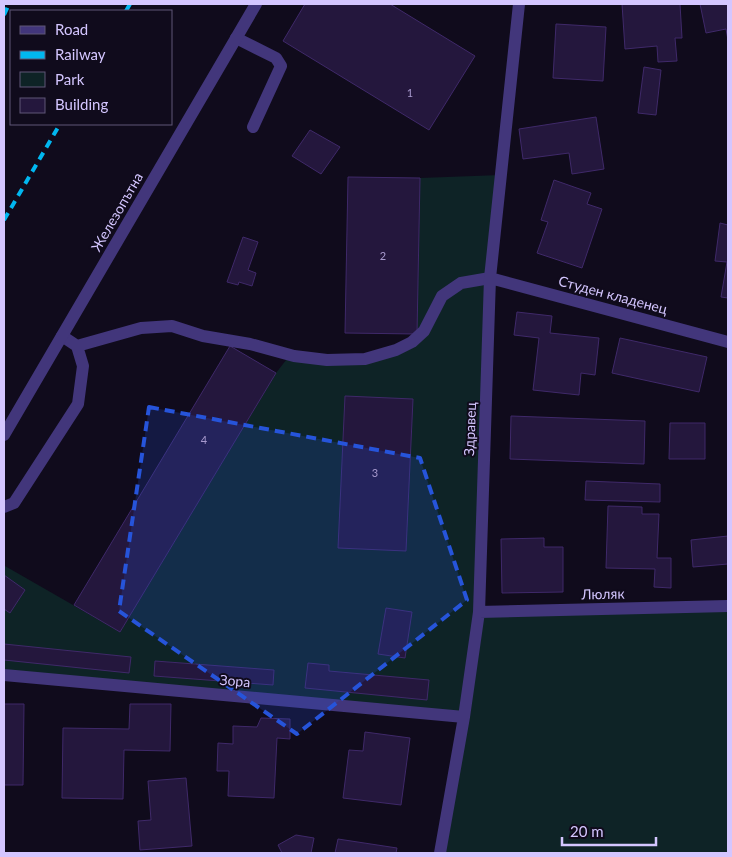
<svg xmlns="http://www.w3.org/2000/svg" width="732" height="857" viewBox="0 0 732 857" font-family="Lato,sans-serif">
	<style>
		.green { fill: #0e2326 }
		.building { fill: #24173d; stroke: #3f2969 }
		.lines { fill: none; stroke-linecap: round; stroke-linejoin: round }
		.service { stroke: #42367b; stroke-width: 12 }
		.minor { stroke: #42367b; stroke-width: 12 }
		.rail { stroke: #01b7f0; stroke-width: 4; stroke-dasharray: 8 6; stroke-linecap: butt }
		.marked { fill: #2654da; fill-opacity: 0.2; stroke: #2654da; stroke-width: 4; stroke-dasharray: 10 6; stroke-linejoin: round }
		.labels { text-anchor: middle; stroke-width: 4; stroke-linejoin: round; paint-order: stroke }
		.number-label { font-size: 11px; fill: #a89ace }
		.street-label { font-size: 14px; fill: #d4c6ff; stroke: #100b1c }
	</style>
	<rect width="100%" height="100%" fill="#100b1c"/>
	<!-- green -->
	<path class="green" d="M 501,175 L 479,611 L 728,606 L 728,853 L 440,853 L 464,717 L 4,675 L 4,561 L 5,566 L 120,632 L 276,373 L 290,355 L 365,359 L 417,334 L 420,178 Z"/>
	<!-- building -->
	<path class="building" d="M 305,4 L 390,4 L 475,56 L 429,130 L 283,41 Z
		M 622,4 L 680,4 L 682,38 L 675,38 L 677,61 L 658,62 L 657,46 L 625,49 Z
		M 700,4 L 728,4 L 728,40 L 726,29 L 706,33 Z
		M 556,24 L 606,27 L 603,81 L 553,78 Z
		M 644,67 L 661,70 L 656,115 L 638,113 Z
		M 596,117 L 604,169 L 572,174 L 569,153 L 523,159 L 519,129 Z
		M 310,130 L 340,147 L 321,174 L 292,156 Z
		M 348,177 L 420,178 L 417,334 L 345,333 Z
		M 554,180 L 591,193 L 587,204 L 602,209 L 582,268 L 537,253 L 548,222 L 541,220 Z
		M 720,223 L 728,225 L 728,298 L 721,297 L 727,262 L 715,261 Z
		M 243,237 L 258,242 L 248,270 L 256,273 L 252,286 L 239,282 L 238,285 L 227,282 Z
		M 517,312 L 552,316 L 550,333 L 599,338 L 595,375 L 581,373 L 579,395 L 533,390 L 539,338 L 514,335 Z
		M 620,338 L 707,357 L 699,392 L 612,373 Z
		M 230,346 L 276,373 L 120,632 L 74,605 Z
		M 345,396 L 413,399 L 406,551 L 338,548 Z
		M 511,416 L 645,421 L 644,464 L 510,459 Z
		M 670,423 L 705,423 L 705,459 L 669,459 Z
		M 586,481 L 660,484 L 660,502 L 585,500 Z
		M 608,506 L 642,507 L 642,514 L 659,514 L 657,558 L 671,558 L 671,588 L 654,587 L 655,569 L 606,568 Z
		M 728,536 L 728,564 L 693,567 L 691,540 Z
		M 544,538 L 544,547 L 563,547 L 563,592 L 502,593 L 501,539 Z
		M 4,575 L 25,590 L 10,613 L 4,609 Z
		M 386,608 L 412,612 L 405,658 L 378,654 Z
		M 4,644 L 131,657 L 129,673 L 4,660 Z
		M 155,661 L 274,670 L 273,685 L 154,676 Z
		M 308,663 L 329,665 L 329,671 L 429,680 L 427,700 L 305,688 Z
		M 4,704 L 24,704 L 23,785 L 4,785 Z
		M 130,704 L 171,704 L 170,751 L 124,750 L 123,799 L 62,798 L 63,728 L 129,729 Z
		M 261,718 L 290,719 L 290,739 L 277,738 L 274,798 L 228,796 L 229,771 L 217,771 L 218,743 L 233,744 L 233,726 L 257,727 Z
		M 365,732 L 410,738 L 401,805 L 343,798 L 349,750 L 363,751 Z
		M 186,778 L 192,846 L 140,850 L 138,821 L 151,820 L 148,781 Z
		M 296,835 L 314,838 L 311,853 L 282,853 L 278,845 Z
		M 338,839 L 397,848 L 396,853 L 335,853 Z"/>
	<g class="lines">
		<!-- service -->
		<path class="service" d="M 236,38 L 276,58 L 281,66 L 253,127
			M 77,346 L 141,328 L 172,326 L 203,336 L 250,344 L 294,356 L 327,360 L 365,359 L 396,350 L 412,342 L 424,331 L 442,296 L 461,283 L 490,278
			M 4,507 L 14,503 L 78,404 L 83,366 L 77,346 L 62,336"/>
		<!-- minor -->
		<path class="minor" d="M 490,278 L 728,342
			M 4,435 L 256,4
			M 479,612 L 728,606
			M 4,675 L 464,717
			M 440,853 L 464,717 L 479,612 L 490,278 L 519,4"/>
		<!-- rail -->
		<path class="rail" d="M 126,11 L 130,4
			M 4,15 L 9,4
			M 4,220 L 60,124"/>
	</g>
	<!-- marked area -->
	<path class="marked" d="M 149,407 L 420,458 L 467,600 L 297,734 L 119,611 Z"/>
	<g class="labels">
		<!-- number labels -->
		<g class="number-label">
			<text x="410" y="97">1</text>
			<text x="383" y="260">2</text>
			<text x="204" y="444">4</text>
			<text x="375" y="477">3</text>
		</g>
		<!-- street labels -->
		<g class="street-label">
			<text transform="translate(117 212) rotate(-60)" y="5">Железопътна</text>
			<text transform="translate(613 295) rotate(15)" y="5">Студен кладенец</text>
			<text transform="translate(470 429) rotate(-88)" y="5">Здравец</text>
			<text transform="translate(603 594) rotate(-1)" y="5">Люляк</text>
			<text transform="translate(235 681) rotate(5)" y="5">Зора</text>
		</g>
	</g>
	<!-- border -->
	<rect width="732" height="857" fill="none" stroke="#d4c6ff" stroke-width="10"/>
	<!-- legend -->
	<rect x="10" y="10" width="162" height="115" fill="#100b1c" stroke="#5e5677"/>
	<rect x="20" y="26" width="25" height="8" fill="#42367b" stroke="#5e5677"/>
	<text x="55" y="35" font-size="15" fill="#d4c6ff">Road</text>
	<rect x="20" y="51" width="25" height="8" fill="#01b7f0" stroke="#5e5677"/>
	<text x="55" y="60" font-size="15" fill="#d4c6ff">Railway</text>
	<rect x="20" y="72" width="25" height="15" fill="#0e2326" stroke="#5e5677"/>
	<text x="55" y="85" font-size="15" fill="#d4c6ff">Park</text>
	<rect x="20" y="98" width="25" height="15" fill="#24173d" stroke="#5e5677"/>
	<text x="55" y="110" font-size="15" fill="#d4c6ff">Building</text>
	<!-- scale -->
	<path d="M562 837v8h94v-8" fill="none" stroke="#d4c6ff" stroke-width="2.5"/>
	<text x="570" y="837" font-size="15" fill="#d4c6ff" stroke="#100b1c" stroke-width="4" paint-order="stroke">20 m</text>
</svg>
